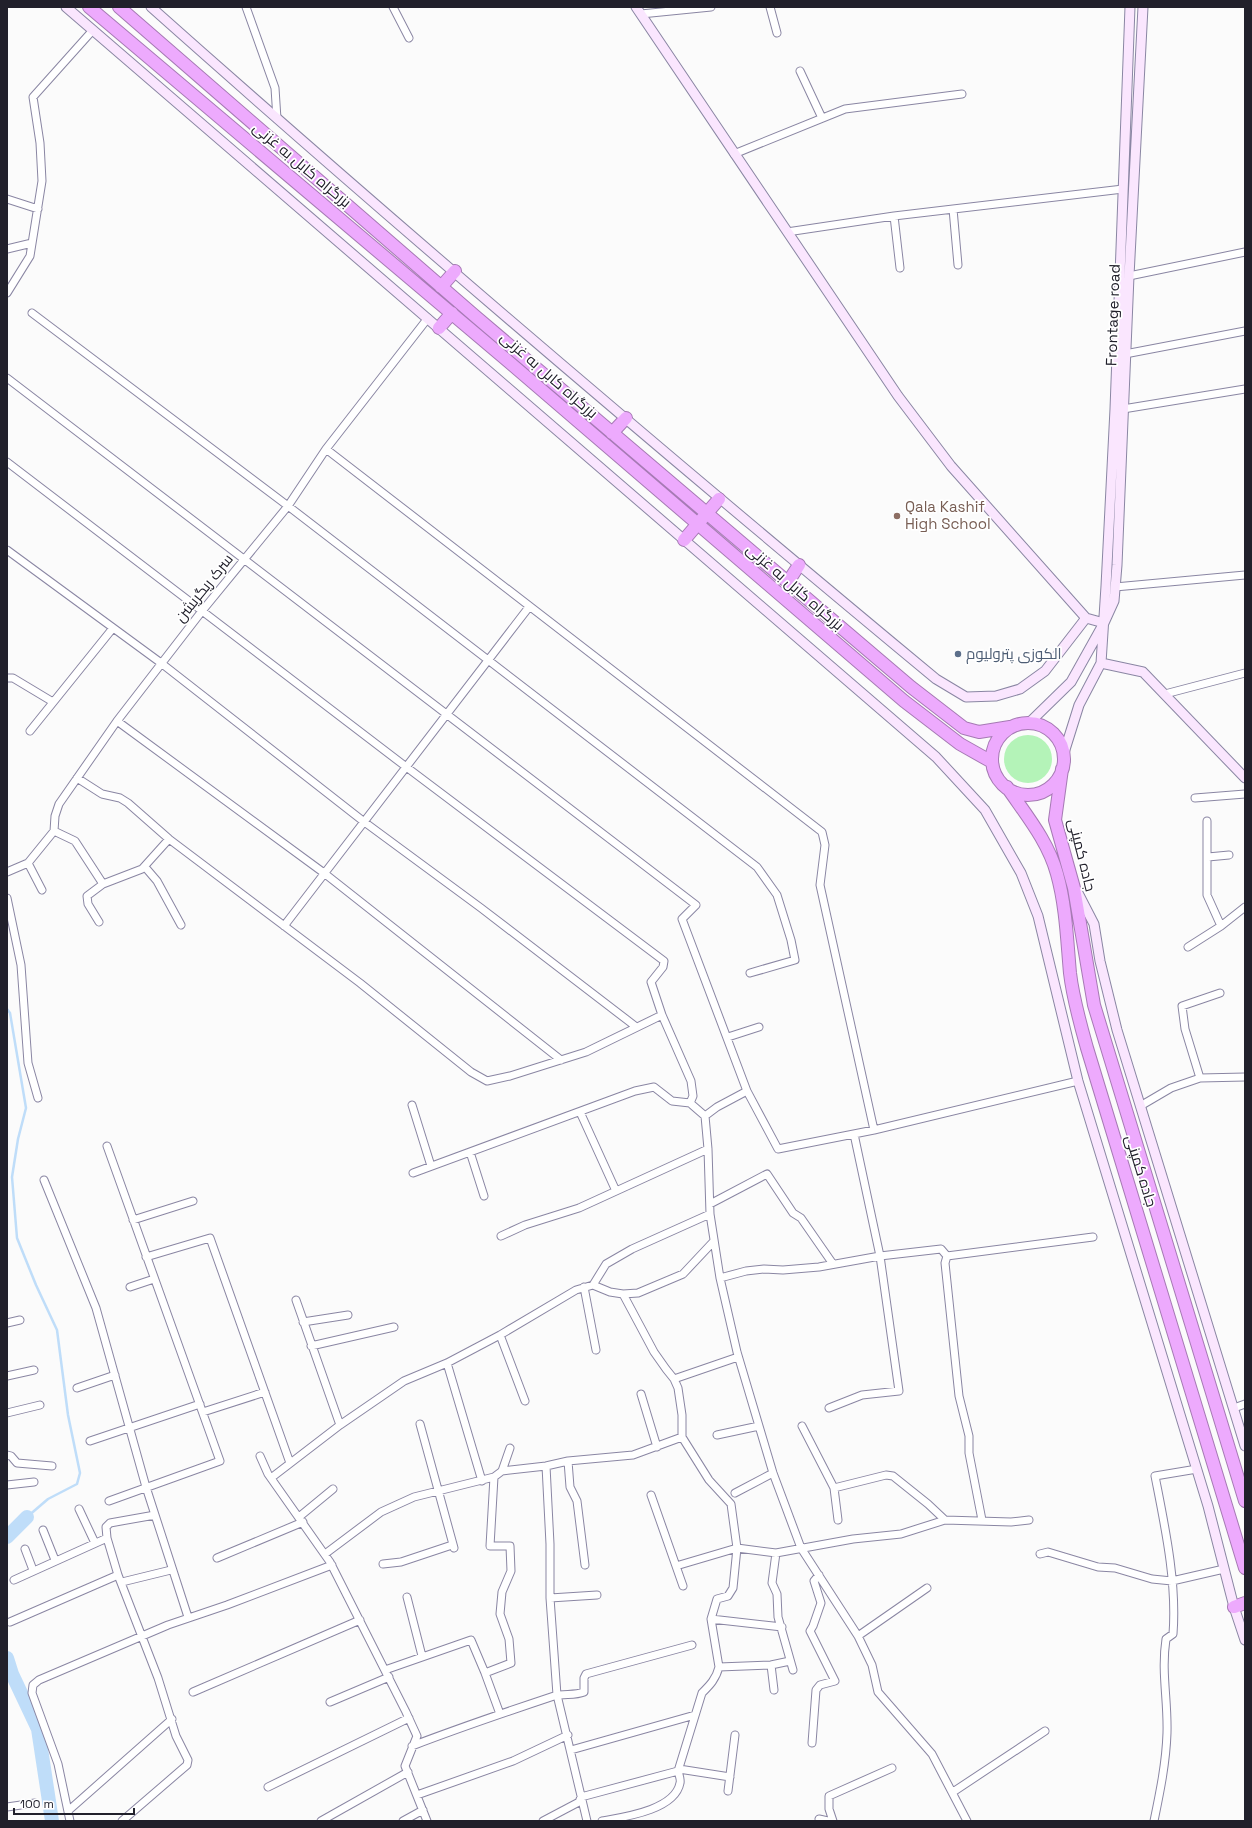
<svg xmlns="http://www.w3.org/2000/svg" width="1252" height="1828" viewBox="0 0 1252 1828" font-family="'Space Grotesk',Cairo,sans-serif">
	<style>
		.green { fill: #b4f3b8 }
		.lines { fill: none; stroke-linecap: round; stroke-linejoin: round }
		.stream { stroke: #bfddf9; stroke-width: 2.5 }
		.river { stroke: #bfddf9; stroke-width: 14 }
		.street-casing { stroke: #8a86a3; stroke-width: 9 }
		.secondary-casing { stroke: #8a86a3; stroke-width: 11 }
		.highway-casing { stroke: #a67ab4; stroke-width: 14 }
		.street { stroke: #fff; stroke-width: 7 }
		.secondary { stroke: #fae6fe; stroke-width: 9 }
		.highway { stroke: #edaafd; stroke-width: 12 }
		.education-dot { fill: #8d6e63; stroke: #fff; stroke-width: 1.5 }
		.service-dot { fill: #5c6f8a; stroke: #fff; stroke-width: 1.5 }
		.labels { text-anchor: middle; stroke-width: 3.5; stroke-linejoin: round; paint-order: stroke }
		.street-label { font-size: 15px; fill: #21202b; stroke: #fff }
		.education-label { font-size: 15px; fill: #785e54; stroke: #fff; text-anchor: start }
		.service-label { font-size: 15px; fill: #4e5e75; stroke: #fff; text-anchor: start }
	</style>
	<rect width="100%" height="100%" fill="#fbfbfb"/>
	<!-- green -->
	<path class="green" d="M1004 759a24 24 0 1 1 48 0a24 24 0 1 1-48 0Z"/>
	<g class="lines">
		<!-- stream -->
		<path class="stream" d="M 7,1009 L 10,1013 L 26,1108 L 18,1139 L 12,1177 L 17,1238 L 36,1285 L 57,1330 L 68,1415 L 80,1473 L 77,1484 L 48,1499 L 27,1517"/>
		<!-- river -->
		<path class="river" d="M 7,1537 L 27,1517
			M 7,1658 L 12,1674 L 38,1729 L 52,1821"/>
		<!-- street casing -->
		<g class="street-casing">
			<path id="street" d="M 246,7 L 275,88 L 277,119
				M 393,7 L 409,38
				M 770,7 L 777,33
				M 641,14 L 711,7
				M 800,71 L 822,118
				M 734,154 L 845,109 L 962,94
				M 7,199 L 38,209
				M 953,209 L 958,265
				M 894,216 L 900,268
				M 787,232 L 894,216 L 1123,189
				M 7,249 L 32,243
				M 1129,276 L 1245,252
				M 7,293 L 30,256 L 42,181 L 40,143 L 33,97 L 93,30
				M 32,313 L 288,506 L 757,867 L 777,895 L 791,940 L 795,960 L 750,973
				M 1125,354 L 1245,331
				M 7,378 L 696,905 L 682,919 L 747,1091 L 778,1149 L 874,1130 L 1078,1081
				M 1123,409 L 1245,389
				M 326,449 L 822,832 L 825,845 L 820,885 L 874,1130
				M 7,462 L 405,766 L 664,961 L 663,967 L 651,982 L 662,1015 L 586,1052 L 510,1076 L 487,1081 L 471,1072 L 360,983 L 169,839 L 128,803 L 120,798 L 102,794 L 77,778
				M 7,550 L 161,663 L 363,821 L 481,908 L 635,1026
				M 1115,587 L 1245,575
				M 7,678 L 13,678 L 53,702
				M 1165,694 L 1245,673
				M 117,721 L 324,873 L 561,1060
				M 30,731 L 113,628
				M 1195,798 L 1245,794
				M 1207,821 L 1207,895 L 1221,926
				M 54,831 L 75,841 L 103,884
				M 1208,857 L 1229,855
				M 28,863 L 42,890
				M 145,867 L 157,881 L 181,925
				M 7,872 L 28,863 L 54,831 L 55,816 L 59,804 L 117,721 L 202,611 L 288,506 L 326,449 L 428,318
				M 7,898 L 21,965 L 28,1063 L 38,1098
				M 99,922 L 88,904 L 87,896 L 103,884 L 142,869 L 169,839
				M 284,926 L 529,607
				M 1188,947 L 1221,926 L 1245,907
				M 662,1015 L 691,1081 L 693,1096 L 690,1103
				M 728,1037 L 759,1027
				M 1200,1078 L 1185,1029 L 1182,1006 L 1220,993
				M 747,1091 L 717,1107 L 705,1116 L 708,1149 L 710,1214 L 720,1278 L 737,1352 L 773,1473 L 801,1548 L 858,1636 L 872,1665 L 878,1692 L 932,1754 L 967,1821
				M 412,1105 L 431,1166
				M 1142,1105 L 1171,1088 L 1200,1078 L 1245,1077
				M 580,1112 L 616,1191
				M 107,1146 L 220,1461 L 109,1501
				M 470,1152 L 484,1196
				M 413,1173 L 635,1091 L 654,1087 L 672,1101 L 690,1103 L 705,1116
				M 44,1180 L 96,1308 L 146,1487 L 188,1617
				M 710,1204 L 767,1174 L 793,1213 L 801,1218 L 833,1264
				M 133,1220 L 193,1201
				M 501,1236 L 525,1225 L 579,1208 L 708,1149
				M 146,1257 L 210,1238 L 290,1463
				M 720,1278 L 746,1271 L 764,1269 L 783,1270 L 819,1267 L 880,1256 L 941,1249 L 947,1256
				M 593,1285 L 610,1292 L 623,1294 L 654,1352 L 666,1369 L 674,1379 L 678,1388 L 682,1415 L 682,1437 L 709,1480 L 731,1504 L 737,1548 L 733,1588 L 728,1596 L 717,1599 L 711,1619 L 719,1667 C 716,1679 710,1685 702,1693 L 678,1771 C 679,1775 681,1780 680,1783 C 675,1810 624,1817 602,1821
				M 130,1287 L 154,1279
				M 584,1287 L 596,1350
				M 623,1294 L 638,1293 L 683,1274 L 714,1241
				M 296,1300 L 340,1425
				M 303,1322 L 348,1315
				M 7,1323 L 20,1320
				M 500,1335 L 525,1401
				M 311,1346 L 394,1327
				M 447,1363 L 482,1481
				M 7,1376 L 34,1370
				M 674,1379 L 738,1357
				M 77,1388 L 115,1375
				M 641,1394 L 657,1447
				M 829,1408 L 862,1395 L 899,1391 L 880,1256 L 854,1134
				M 1234,1408 L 1245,1404
				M 203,1412 L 265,1392
				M 7,1413 L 40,1405
				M 420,1424 L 454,1548
				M 802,1426 L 834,1488 L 838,1520
				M 717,1435 L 759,1426
				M 90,1441 L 200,1404
				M 7,1455 L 11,1456 L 17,1463 L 52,1466
				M 260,1456 L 268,1474 L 330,1562 L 406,1712 L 417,1736 L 405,1766 L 427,1821
				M 568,1461 L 570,1487 L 577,1501 L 585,1565
				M 546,1466 L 550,1544 L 550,1598 L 557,1695 L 587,1821
				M 502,1471 L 546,1466 L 568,1461 L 633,1455 L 682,1437
				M 494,1477 L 490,1546 L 510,1546 L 511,1571 L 502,1592 L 500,1614 L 509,1639 L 511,1663 L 485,1673 L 500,1714
				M 271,1478 L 340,1425 L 404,1381 L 447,1363 L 500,1335 L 576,1290 L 593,1285 L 606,1264 L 632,1249 L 710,1214
				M 7,1485 L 34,1482
				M 834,1488 L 886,1475 L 893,1476 L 928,1504 L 945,1520
				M 735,1493 L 773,1473
				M 651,1495 L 683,1586
				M 79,1509 L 95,1543
				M 299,1517 L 333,1489
				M 982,1520 L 969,1453 L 969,1436 L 959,1396 L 945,1263 L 947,1256 L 1093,1237
				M 43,1530 L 55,1560
				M 25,1549 L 33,1570
				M 776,1553 L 772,1583 L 777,1594 L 778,1617 L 793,1670
				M 325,1554 L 381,1512 L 414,1497 L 494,1477 L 502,1471 L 510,1448
				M 1040,1554 L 1048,1552 L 1098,1567 L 1115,1568 L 1152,1579 L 1172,1581 L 1224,1569
				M 217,1558 L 303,1522
				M 383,1564 L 401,1562 L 452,1545
				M 676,1566 L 737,1548 L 776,1553 L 853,1539 L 901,1534 L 945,1520 L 1011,1522 L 1029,1520
				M 14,1580 L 107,1538
				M 122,1582 L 171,1570
				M 407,1597 L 422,1656
				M 550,1598 L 597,1595
				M 711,1619 L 782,1627
				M 10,1622 L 118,1575
				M 858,1636 L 927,1588
				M 771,1665 L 774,1690
				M 719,1667 L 771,1665 L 790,1661
				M 385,1670 L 471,1640 L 485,1673
				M 193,1692 L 360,1620
				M 330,1702 L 389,1677
				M 812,1743 L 816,1690 L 820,1685 L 835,1681 L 810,1631 L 813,1626 L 821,1603 L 814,1581 L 819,1575
				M 412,1746 C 459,1728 506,1712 554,1696 C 564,1693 574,1696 584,1692 L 584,1678 L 586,1674 L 692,1645
				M 571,1750 L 695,1715
				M 679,1769 L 730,1777
				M 268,1787 L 409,1718
				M 728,1791 L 735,1735
				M 953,1792 L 1045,1731
				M 417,1795 L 513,1761 L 568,1735
				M 7,1807 L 35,1803
				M 68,1811 L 172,1719
				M 819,1819 L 828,1821
				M 70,1821 L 58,1764 L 32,1693 L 33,1685 L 39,1680 L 168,1625 L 227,1605 L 332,1565
				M 122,1821 L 187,1765 L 188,1760 L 176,1736 L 158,1678 L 118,1575 L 107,1538 L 106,1527 L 110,1523 L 155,1515
				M 321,1821 L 408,1772
				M 403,1821 L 423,1810
				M 543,1821 L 579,1802 L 581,1797 L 678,1771
				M 833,1821 L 829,1809 L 829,1796 L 892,1768
				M 1154,1821 C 1160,1792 1166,1763 1167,1733 C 1168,1700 1161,1672 1166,1639 L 1173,1634 C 1177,1582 1165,1527 1155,1476 L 1197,1469"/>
		</g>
		<!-- secondary casing -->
		<g class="secondary-casing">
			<path id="secondary" d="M 66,7 L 936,757 L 985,810 L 1021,873 L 1038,916 L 1078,1081 L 1208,1506 L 1234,1607 L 1245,1640
				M 151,7 C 408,236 671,459 936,679 L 966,697 L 996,696 L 1020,689 L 1045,671 L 1086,618
				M 636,7 L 898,396 L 951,466 L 1086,618 L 1104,623
				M 1101,663 L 1143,672 L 1245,778
				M 1029,723 L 1071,682 L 1104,623 L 1114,601 L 1117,565 L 1129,276 L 1143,7
				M 1063,756 L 1079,705 L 1101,663 L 1106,586 L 1115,409 L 1130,7
				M 1077,891 L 1094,924 L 1100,961 L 1117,1030 L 1245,1446"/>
		</g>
		<!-- highway casing -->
		<g class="highway-casing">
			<path id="highway" d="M 89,7 L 509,362 L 904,701 L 960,744 L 992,762
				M 119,7 L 475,316 L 911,687 L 964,728 L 979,732 L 1010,727
				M 441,287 L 455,271
				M 439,328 L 452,313
				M 612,433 L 626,418
				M 684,540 L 719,499
				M 788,582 L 799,565
				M992 759a36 36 0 1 1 72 0a36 36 0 1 1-72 0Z
				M 1062,769 L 1055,820 L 1074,888 L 1094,1005 L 1245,1501
				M 1007,787 C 1026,815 1048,841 1057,874 C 1066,906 1067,940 1070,973 C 1073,999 1080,1023 1087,1048 L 1245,1568
				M 1234,1607 L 1245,1603"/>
		</g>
		<!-- street -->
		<use href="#street" class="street"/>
		<!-- secondary -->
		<use href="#secondary" class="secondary"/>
		<!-- highway -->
		<use href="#highway" class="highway"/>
	</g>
	<!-- markers -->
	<circle class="education-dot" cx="897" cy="516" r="4"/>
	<circle class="service-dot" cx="958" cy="654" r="4"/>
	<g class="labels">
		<!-- street labels -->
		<g class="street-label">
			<text transform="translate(302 165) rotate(40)" y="5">بزرگراه کابل به غزنی</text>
			<text transform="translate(1113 315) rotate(-88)" y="5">Frontage road</text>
			<text transform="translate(549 375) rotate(41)" y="5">بزرگراه کابل به غزنی</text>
			<text transform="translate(795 587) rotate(41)" y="5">بزرگراه کابل به غزنی</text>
			<text transform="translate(204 588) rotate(-51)" y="5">سرک ریگریشن</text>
			<text transform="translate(1082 855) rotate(76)" y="5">جاده کمپنی</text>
			<text transform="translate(1141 1171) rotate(73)" y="5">جاده کمپنی</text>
		</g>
		<!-- education labels -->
		<g class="education-label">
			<text x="905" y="512">Qala Kashif<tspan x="905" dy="17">High School</tspan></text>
		</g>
		<!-- service labels -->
		<g class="service-label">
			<text x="966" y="659">الکوزی پترولیوم</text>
		</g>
	</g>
	<!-- border -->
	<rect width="1252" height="1828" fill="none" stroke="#21202b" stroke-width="16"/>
	<!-- scale -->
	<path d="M14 1808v6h120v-6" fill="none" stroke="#21202b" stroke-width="2"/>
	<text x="20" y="1808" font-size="12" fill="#21202b" stroke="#ffffff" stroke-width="3" paint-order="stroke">100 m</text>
</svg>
